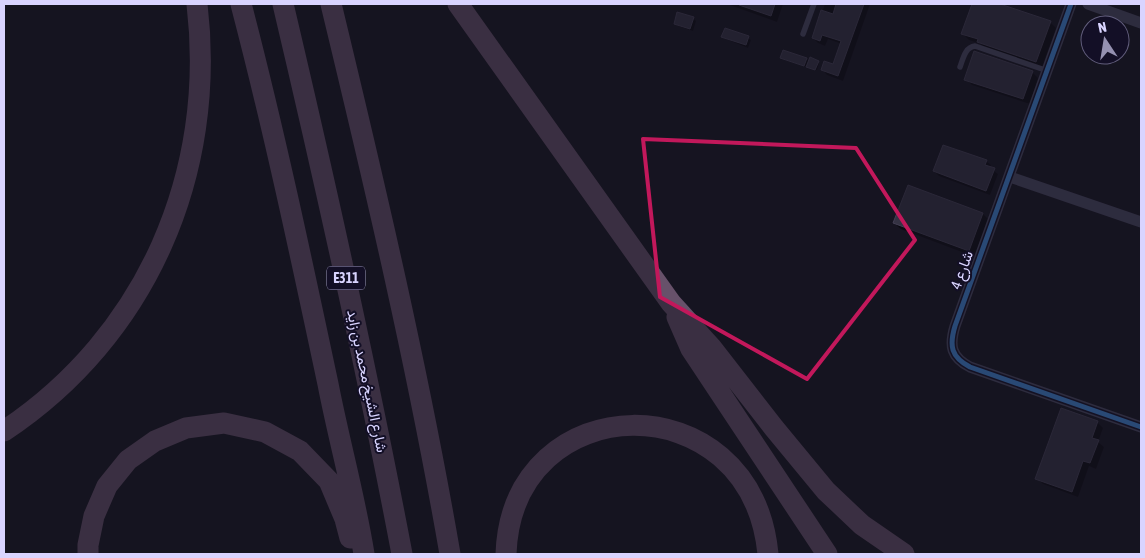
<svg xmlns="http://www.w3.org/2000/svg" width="1145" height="558" viewBox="0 0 1145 558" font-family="'Asap Condensed',Vazirmatn,sans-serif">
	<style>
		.shadow { fill: #0007 }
		.building { fill: #343243; stroke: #433f54 }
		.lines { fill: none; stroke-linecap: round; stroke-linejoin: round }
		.service { stroke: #4a4962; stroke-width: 5.5 }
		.minor { stroke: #4a4962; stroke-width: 11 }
		.motorway { stroke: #67516a; stroke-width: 21 }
		.cycleway-casing { stroke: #130f26; stroke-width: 8 }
		.cycleway { stroke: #408adc; stroke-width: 5 }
		.marked { fill: none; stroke: #c2185b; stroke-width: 4; stroke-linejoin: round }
		.labels { text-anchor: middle; stroke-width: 4; stroke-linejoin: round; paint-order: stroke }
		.shield { fill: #130f26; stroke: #9e99be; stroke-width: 1 }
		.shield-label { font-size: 14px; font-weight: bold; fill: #d9d4ff }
		.street-label { font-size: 15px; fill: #d9d4ff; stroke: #130f26 }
	</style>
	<rect width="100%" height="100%" fill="#161421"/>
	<!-- shadow -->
	<path class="shadow" d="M 727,4 L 783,4 L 777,22 Z
		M 825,4 L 870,4 L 843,81 L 827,75 L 822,69 L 834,66 L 842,44 L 828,39 L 825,46 L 818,43 L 813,38 Z
		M 973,4 L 997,4 L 1050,22 L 1056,28 L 1042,67 L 985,48 L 981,44 L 969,40 L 962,33 Z
		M 693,18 L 696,21 L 693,31 L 678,26 L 675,23 Z
		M 723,37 L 748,38 L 751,40 L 748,48 L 726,39 Z
		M 784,51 L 807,59 L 809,62 L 818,62 L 819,63 L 817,70 L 785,60 L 782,58 Z
		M 1032,72 L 1038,78 L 1030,104 L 972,85 L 966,79 Z
		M 986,161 L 991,165 L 990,168 L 998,174 L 990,195 L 939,176 L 934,171 Z
		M 908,186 L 983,214 L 989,220 L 975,257 L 901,229 L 894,223 Z
		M 1097,422 L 1103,428 L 1098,442 L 1104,447 L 1096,469 L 1089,466 L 1078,497 L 1043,484 L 1037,478 Z"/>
	<!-- building -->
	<path class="building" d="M 739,4 L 775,4 L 771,16 L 739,5 Z
		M 836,4 L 864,4 L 838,76 L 821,70 L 824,61 L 833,64 L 841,41 L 822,35 L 820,41 L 812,38 L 821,10 L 833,14 Z
		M 972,4 L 1000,4 L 1051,21 L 1036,62 L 977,42 L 978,39 L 961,34 Z
		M 677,12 L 694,17 L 690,29 L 674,24 Z
		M 725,28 L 749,36 L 746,45 L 721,37 Z
		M 783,50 L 807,58 L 804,66 L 780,58 Z
		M 974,51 L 1033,71 L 1023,99 L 964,80 Z
		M 810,57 L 819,61 L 815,70 L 806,67 Z
		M 943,145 L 987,160 L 985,165 L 995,168 L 986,191 L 933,171 Z
		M 908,185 L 983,213 L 969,251 L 893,223 Z
		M 1061,408 L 1098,421 L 1092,438 L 1099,440 L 1090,463 L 1083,461 L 1072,492 L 1035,479 Z"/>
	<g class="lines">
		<!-- service -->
		<path class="service" d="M 803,34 L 814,4
			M 960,67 C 963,59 965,47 975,46 L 1048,71"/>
		<!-- minor -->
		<path class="minor" d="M 1071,4 L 955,326 C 949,346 951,357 970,367 L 1141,427
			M 1088,4 L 1141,23
			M 1010,177 L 1141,222"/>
		<!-- motorway -->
		<path class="motorway" d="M 241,4 C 274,130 301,257 328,384 C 339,441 355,497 364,554
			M 283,4 C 326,186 367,370 402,554
			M 331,4 C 375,186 418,369 450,554
			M 458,4 L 671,303 L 711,347 L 774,428 L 826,491 L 862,525 L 904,554
			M 677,317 L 691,349 L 827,554
			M 4,431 C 147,336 217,173 197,4
			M 88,554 L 88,545 L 94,516 L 107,486 L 128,460 L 155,441 L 186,428 L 224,423 L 265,432 L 300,451 L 329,481 L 345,519 L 350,538
			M 506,554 C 512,385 751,380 768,554"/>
		<!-- cycleway casing -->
		<g class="cycleway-casing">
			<path id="cycleway" d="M 1071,4 L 955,326 C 949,346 951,357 970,367 L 1141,427"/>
		</g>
		<!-- cycleway -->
		<use href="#cycleway" class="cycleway"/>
	</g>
	<!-- marked area -->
	<path d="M0 0H1145V558H0ZM 643,139 L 856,148 L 915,240 L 807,379 L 660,297 Z" fill="#161421" fill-opacity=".55" fill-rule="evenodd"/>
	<path class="marked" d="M 643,139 L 856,148 L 915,240 L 807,379 L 660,297 Z"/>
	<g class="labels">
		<!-- shield labels -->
		<rect class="shield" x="327" y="266.5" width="38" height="23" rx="4"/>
		<g class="shield-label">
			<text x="346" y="283">E311</text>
		</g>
		<!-- street labels -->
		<g class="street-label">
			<text transform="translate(962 270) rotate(-70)" y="5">شارع 4</text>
			<text transform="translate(367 381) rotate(78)" y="5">شارع الشيخ محمد بن زايد</text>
		</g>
	</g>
	<!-- border -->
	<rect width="1145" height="558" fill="none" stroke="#d9d4ff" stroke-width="10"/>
	<!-- north arrow -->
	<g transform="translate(1105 40) rotate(348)"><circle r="24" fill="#130f26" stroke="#625e7d"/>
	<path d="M0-4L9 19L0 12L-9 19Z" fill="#9591b1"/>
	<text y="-8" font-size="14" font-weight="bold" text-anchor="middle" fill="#d9d4ff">N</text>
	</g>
</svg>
